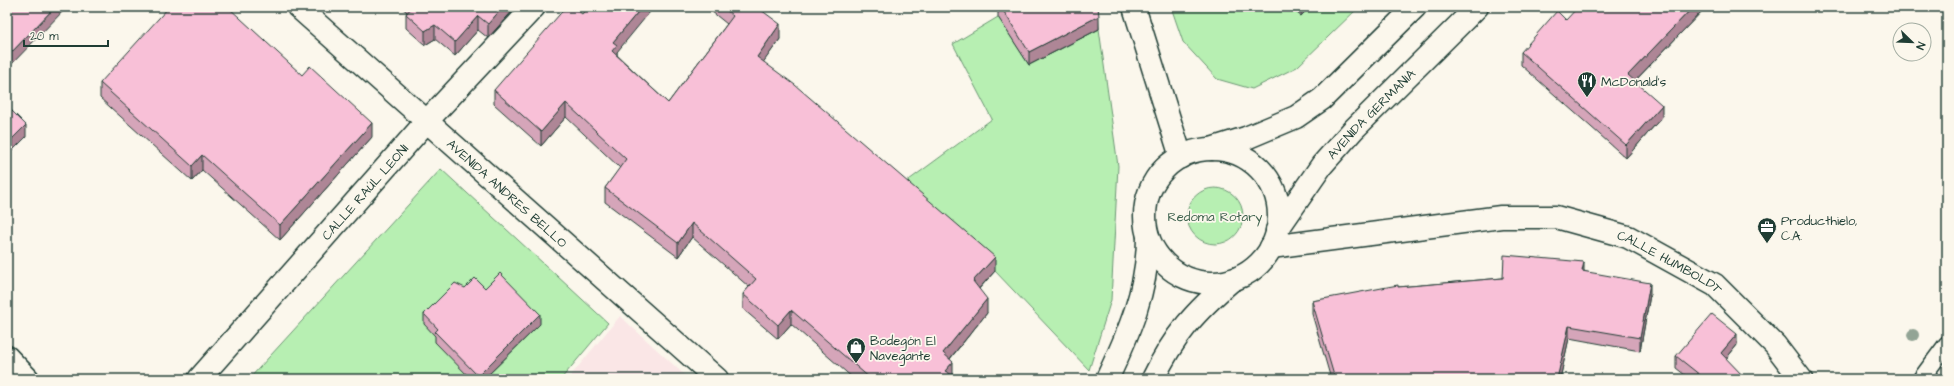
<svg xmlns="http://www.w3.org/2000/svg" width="1954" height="386" viewBox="0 0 1954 386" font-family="'Architects Daughter',sans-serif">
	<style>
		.built { fill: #fae6e6 }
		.green { fill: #b7efb2; stroke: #6b9673 }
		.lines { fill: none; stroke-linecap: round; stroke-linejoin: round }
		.service-casing { stroke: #1f3d34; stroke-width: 19 }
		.minor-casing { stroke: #1f3d34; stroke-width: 25 }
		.tertiary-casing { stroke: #1f3d34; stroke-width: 25 }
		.service { stroke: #fbf7ec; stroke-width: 16 }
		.minor { stroke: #fbf7ec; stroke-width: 22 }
		.tertiary { stroke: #fbf7ec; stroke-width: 22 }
		.tree { fill: #92a495 }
		.wall { fill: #d5a5b9; stroke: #1f3d34 }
		.shaded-wall { fill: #ae8696; stroke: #1f3d34 }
		.building { fill: #f8c0d7; stroke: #1f3d34 }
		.labels { text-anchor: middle; stroke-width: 3.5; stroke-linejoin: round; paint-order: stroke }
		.poi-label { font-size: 13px; fill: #1f3d34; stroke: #fbf7ec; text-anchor: start }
		.street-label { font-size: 13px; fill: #1f3d34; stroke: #fbf7ec }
		.park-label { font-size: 13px; fill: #3d614d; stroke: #fbf7ec }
	</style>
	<rect width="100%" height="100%" fill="#fbf7ec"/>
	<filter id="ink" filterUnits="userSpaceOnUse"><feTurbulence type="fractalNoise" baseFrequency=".025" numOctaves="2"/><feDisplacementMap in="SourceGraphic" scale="8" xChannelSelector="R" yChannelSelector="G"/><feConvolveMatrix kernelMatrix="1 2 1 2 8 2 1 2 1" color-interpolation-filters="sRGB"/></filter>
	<g filter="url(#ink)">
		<!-- built -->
		<path class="built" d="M 620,316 L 689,379 L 568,379 Z"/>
		<!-- green -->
		<path class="green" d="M 1171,7 L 1289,7 L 1301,16 L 1309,7 L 1359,7 L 1297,67 L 1252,89 L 1217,79 L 1183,42 Z
			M 998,17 L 1029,65 L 1099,29 L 1118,166 L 1111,300 L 1089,370 L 995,271 L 898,188 L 992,119 L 953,44 Z
			M 441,169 L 608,323 L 561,379 L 249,379 Z
			M1187 216a28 28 0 1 1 56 0a28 28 0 1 1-56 0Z"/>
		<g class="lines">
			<!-- service casing -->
			<g class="service-casing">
				<path id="service" d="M 1921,379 L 1947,344"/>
			</g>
			<!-- minor casing -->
			<g class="minor-casing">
				<g id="minor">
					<path id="s1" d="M 298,7 L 717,379"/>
					<path d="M 1134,7 L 1181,157"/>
					<path id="s2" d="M 1271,247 L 1501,217 L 1556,217 L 1628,237 L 1715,285 L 1775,345 L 1801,379"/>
					<path d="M 7,357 L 28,379"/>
					<path id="s3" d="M 199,379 L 426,122 L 534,7"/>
				</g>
			</g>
			<!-- tertiary casing -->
			<g class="tertiary-casing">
				<g id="tertiary">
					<path d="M 1211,149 L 1246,138 L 1296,117 L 1322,99 L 1415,7"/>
					<circle cx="1212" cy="216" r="67"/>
					<path id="s4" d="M 1277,230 L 1322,165 L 1353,130 L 1477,7"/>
					<path d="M 1107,379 C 1129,333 1148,289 1148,237"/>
					<path d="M 1153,379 C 1174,335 1195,312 1232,280"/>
				</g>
			</g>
			<!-- service -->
			<use href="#service" class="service"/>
			<!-- minor -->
			<use href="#minor" class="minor"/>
			<!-- tertiary -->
			<use href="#tertiary" class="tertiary"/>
		</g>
		<!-- trees -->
		<circle class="tree" cx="1913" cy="335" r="6"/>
		<!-- wall -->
		<path class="wall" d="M 401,7 L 516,7 L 488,38 L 478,30 L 455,56 L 435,39 L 425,45 L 406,28 L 406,14 L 407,12 Z
			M 706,7 L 757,7 L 780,39 L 763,62 L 995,271 L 979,289 L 987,313 L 950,359 L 953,375 L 959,379 L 854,379 L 791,324 L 778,339 L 743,309 L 743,294 L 749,287 L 692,237 L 678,257 L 605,202 L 605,188 L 620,168 L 566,117 L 541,146 L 494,104 L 494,90 L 617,52 L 617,55 L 668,103 L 727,24 Z
			M 998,7 L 1098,7 L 1099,29 L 1029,65 L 998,17 Z
			M 1289,7 L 1309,7 L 1301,16 Z
			M 1703,7 L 1703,10 L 1635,81 L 1662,117 L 1626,158 L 1521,65 L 1521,52 L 1566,20 Z
			M 302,75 L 372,137 L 280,240 L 202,170 L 192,181 L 100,98 L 100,83 Z
			M 1584,271 L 1650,295 L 1640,351 L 1569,338 L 1560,379 L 1331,379 L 1312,314 L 1312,301 L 1398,287 Z
			M 465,288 L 485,288 L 540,324 L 484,379 L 471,379 L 435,342 L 435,336 L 424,324 L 424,314 Z
			M 1737,345 L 1726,359 L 1746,379 L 1690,379 L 1676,368 L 1676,356 Z"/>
		<!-- shaded-wall -->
		<path class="shaded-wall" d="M 55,7 L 66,7 L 66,8 L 7,69 L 7,57 Z
			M 503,7 L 516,7 L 488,38 L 488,24 Z
			M 642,7 L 654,7 L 617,52 L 617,60 L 612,51 L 613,42 Z
			M 1301,7 L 1309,7 L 1301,16 Z
			M 1693,7 L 1703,7 L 1703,10 L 1628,88 L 1628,75 Z
			M 478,16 L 478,30 L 455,56 L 455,42 Z
			M 1099,16 L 1099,29 L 1029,65 L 1029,52 Z
			M 780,24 L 780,39 L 757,71 L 757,57 Z
			M 435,25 L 435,39 L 425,45 L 425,31 Z
			M 566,103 L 566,117 L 541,146 L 541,132 Z
			M 1662,105 L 1662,117 L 1626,158 L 1626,145 Z
			M 372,123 L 372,137 L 280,240 L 280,225 Z
			M 26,125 L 26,137 L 7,156 L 7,144 Z
			M 202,155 L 202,170 L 192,181 L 192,166 Z
			M 692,223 L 692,237 L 678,257 L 678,243 Z
			M 995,257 L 995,271 L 973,295 L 973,281 Z
			M 1584,262 L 1584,274 L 1582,271 Z
			M 1650,283 L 1650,295 L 1640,351 L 1640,338 Z
			M 987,299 L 987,313 L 943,367 L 943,353 Z
			M 791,310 L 791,324 L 778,339 L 778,325 Z
			M 540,314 L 540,324 L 484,379 L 478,379 L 478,376 Z
			M 1569,326 L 1569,338 L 1560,379 L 1557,379 Z
			M 1737,334 L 1737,345 L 1721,365 L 1721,353 Z
			M 953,362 L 953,376 L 945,371 Z"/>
		<!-- building -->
		<path class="building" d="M 7,7 L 55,7 L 7,57 Z
			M 169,7 L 228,7 L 302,75 L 310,66 L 372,123 L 280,225 L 202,155 L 192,166 L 100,83 Z
			M 412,7 L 503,7 L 488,24 L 478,16 L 455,42 L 435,25 L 425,31 L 406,14 Z
			M 566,7 L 573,7 L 582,14 L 588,7 L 642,7 L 613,42 L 617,45 L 612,51 L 668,103 L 733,16 L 723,7 L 757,7 L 780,24 L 757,57 L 795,85 L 995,257 L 973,281 L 987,299 L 943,353 L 953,362 L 945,371 L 959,379 L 871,379 L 791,310 L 778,325 L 743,294 L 756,279 L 692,223 L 678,243 L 605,188 L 626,159 L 566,103 L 541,132 L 494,90 Z
			M 1001,7 L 1098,7 L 1099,16 L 1029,52 Z
			M 1578,7 L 1693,7 L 1628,75 L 1662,105 L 1626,145 L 1521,52 L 1557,11 L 1566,20 Z
			M 7,106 L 26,125 L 7,144 Z
			M 1504,255 L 1584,262 L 1582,271 L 1650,283 L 1640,338 L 1569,326 L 1557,379 L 1335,379 L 1312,301 L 1398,285 L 1398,287 L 1503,278 Z
			M 500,273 L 540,314 L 478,376 L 435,332 L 438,329 L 424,314 L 455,283 L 465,288 L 475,278 L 485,288 Z
			M 1712,314 L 1737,334 L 1721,353 L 1746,379 L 1705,379 L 1676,356 Z"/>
	</g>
	<!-- icons -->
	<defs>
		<g id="restaurant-pin" transform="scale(1)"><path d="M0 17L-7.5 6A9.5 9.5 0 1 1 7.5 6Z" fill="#1f3d34" stroke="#fbf7ec"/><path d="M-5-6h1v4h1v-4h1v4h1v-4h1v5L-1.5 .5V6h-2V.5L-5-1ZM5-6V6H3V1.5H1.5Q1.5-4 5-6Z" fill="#fff"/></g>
		<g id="office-pin" transform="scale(1)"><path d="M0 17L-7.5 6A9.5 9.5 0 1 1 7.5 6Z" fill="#1f3d34" stroke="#fbf7ec"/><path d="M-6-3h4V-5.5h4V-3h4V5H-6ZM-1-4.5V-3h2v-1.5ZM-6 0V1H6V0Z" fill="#fff"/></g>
		<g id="shop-pin" transform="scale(1)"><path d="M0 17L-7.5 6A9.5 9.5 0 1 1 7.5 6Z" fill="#1f3d34" stroke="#fbf7ec"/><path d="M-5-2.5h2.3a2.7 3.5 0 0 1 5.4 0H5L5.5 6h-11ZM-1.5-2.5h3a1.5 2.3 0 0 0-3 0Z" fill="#fff"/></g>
	</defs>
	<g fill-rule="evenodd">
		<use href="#restaurant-pin" x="1587" y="81"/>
		<use href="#office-pin" x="1767" y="227"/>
		<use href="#shop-pin" x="856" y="347"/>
	</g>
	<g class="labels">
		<!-- poi labels -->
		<g class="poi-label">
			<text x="1601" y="86">McDonald's</text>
			<text x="1781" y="225">Producthielo,<tspan x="1781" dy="15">C.A.</tspan></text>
			<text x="870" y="345">Bodegón El<tspan x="870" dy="15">Navegante</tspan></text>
		</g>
		<!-- street labels -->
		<g class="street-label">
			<text dy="5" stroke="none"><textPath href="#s4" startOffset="150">AVENIDA GERMANIA</textPath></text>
			<text dy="5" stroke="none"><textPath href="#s3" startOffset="250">CALLE RAÚL LEONI</textPath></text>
			<text dy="5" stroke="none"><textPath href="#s1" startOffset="280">AVENIDA ANDRES BELLO</textPath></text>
			<text dy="5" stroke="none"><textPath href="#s2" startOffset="410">CALLE HUMBOLDT</textPath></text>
		</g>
		<!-- park labels -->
		<g class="park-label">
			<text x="1215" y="221">Redoma Rotary</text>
		</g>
	</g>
	<!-- margin -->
	<rect width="1954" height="386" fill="none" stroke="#fbf7ec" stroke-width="24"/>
	<rect x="12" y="12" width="1930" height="362" fill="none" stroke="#1f3d34" stroke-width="1.5" filter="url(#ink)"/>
	<!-- north arrow -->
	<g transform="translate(1912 42) rotate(113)"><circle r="19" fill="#fbf7ec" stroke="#a3ada2"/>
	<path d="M0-3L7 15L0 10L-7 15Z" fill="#1f3d34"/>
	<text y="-6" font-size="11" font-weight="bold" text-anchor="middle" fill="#1f3d34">N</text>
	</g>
	<!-- scale -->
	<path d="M24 40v6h84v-6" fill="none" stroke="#1f3d34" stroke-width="2"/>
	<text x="30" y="40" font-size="12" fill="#1f3d34" stroke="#fbf7ec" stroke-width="3" paint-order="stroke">20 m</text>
</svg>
